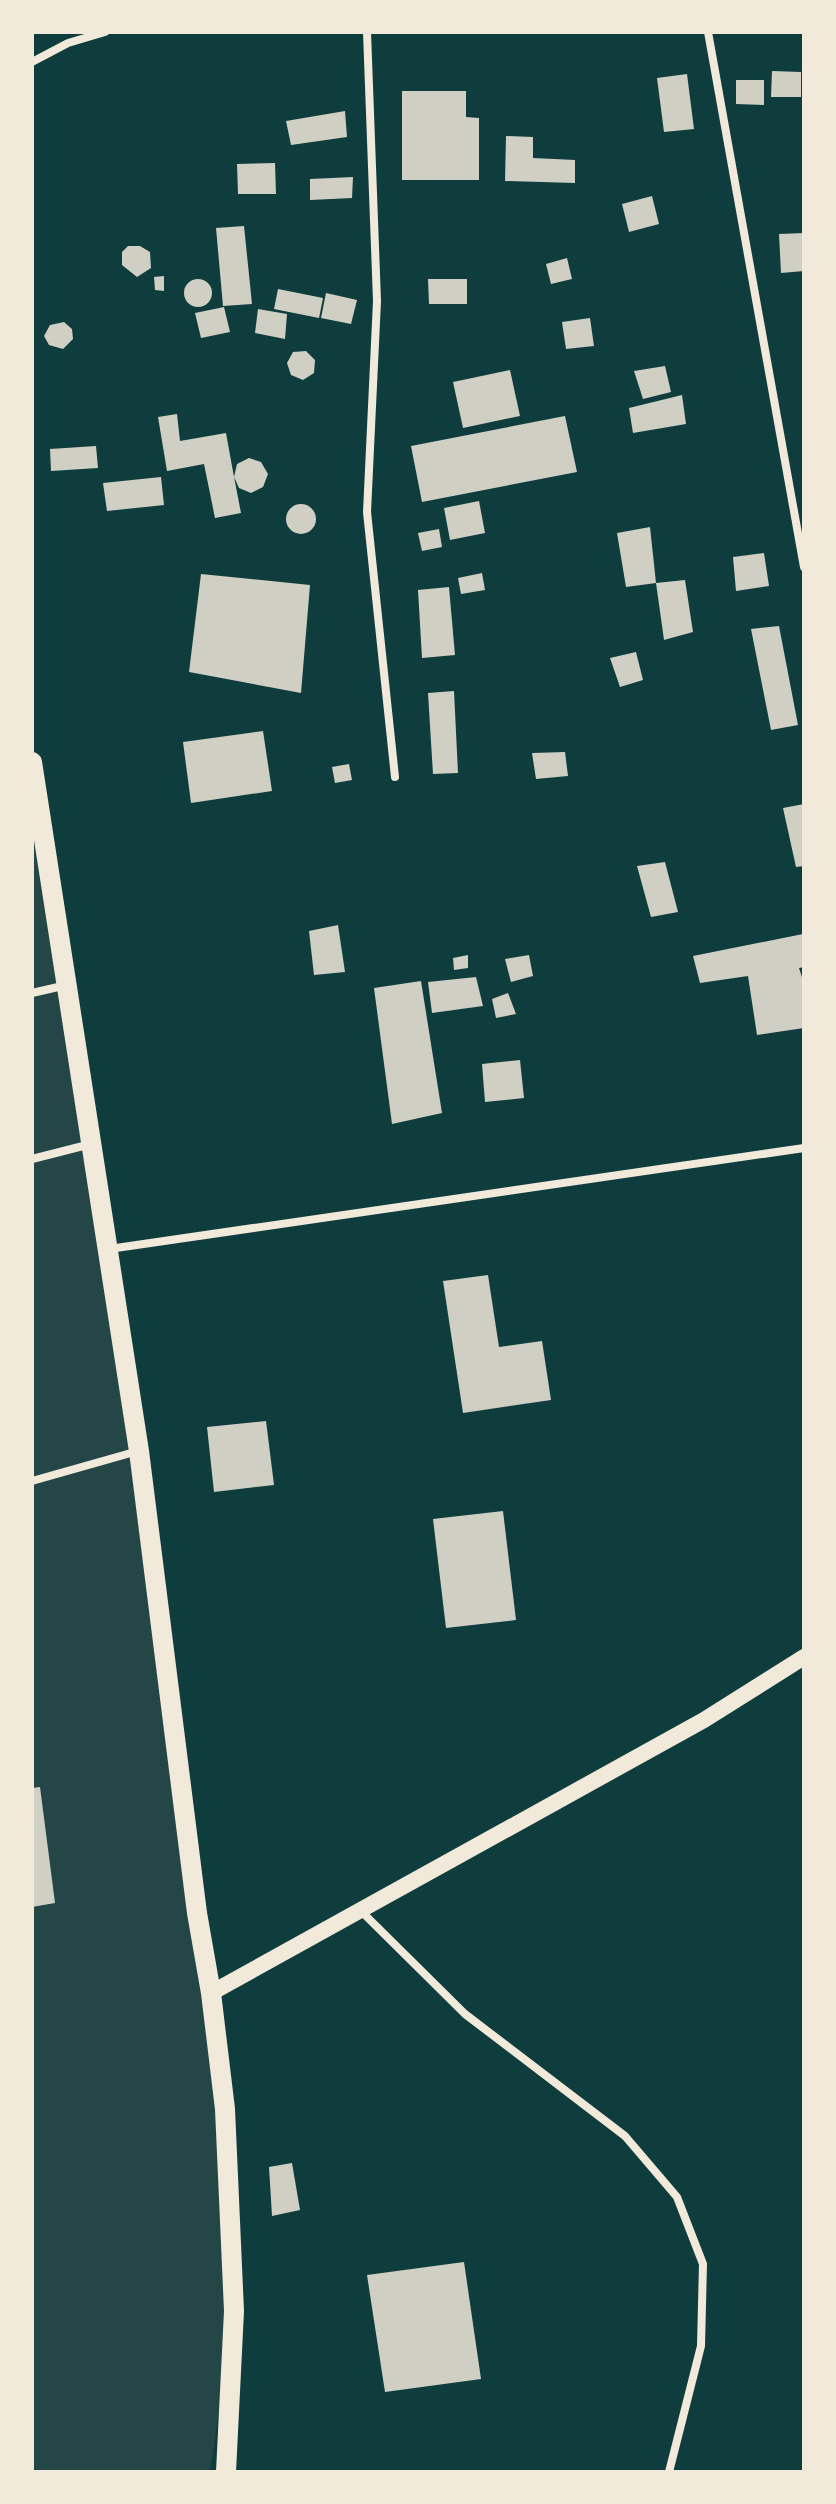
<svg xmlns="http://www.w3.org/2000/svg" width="836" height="2504" viewBox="0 0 836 2504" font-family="Arial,sans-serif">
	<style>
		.green { fill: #244646 }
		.building { fill: #cfcfc3 }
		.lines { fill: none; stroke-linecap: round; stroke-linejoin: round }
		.minor { stroke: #f1e9da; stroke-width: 8 }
		.secondary { stroke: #f1e9da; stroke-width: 16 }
		.primary { stroke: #f1e9da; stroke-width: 20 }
	</style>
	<rect width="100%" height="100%" fill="#0f3d3e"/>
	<!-- green -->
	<path class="green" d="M 32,749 L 108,1249 L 211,1993 L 234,2311 L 210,2472 L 32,2472 Z"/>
	<!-- building -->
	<path class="building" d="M 772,71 L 801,72 L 801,97 L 771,97 Z
		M 687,74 L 694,129 L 664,132 L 657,78 Z
		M 736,80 L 764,80 L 764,105 L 736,104 Z
		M 402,91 L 466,91 L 466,117 L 479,118 L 479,180 L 402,180 Z
		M 345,111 L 347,137 L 291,145 L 286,121 Z
		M 506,136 L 533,137 L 533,158 L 575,160 L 575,183 L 505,181 Z
		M 275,163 L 276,194 L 238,194 L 237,164 Z
		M 353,177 L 352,198 L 310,200 L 310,179 Z
		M 652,196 L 659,224 L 629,232 L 622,204 Z
		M 244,226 L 252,304 L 223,306 L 216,228 Z
		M 804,233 L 804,271 L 781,273 L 779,234 Z
		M 128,246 L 140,246 L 150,252 L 151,268 L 137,277 L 122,265 L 122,252 Z
		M 567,258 L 572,279 L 551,284 L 546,264 Z
		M 164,276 L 164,291 L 155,290 L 154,277 Z
		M184 293a14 14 0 1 1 28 0a14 14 0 1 1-28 0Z
		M 428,279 L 467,279 L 467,304 L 429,304 Z
		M 278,289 L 323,298 L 319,318 L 274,309 Z
		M 326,293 L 357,300 L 351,324 L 321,318 Z
		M 224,307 L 230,332 L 201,338 L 195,313 Z
		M 258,309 L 287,314 L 285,339 L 255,333 Z
		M 590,318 L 594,346 L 566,349 L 562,322 Z
		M 64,322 L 72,329 L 73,339 L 63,349 L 49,345 L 44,336 L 50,325 Z
		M 306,351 L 315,360 L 314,373 L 303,380 L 291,375 L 287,363 L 293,352 Z
		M 665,366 L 671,392 L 643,399 L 634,371 Z
		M 510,370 L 520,416 L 463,428 L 453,382 Z
		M 682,395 L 686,424 L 633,433 L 629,408 Z
		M 177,414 L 180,441 L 226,433 L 234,477 L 237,464 L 249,458 L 261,462 L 268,474 L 263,487 L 251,493 L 239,488 L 234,477 L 241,513 L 215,518 L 204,464 L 167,471 L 158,417 Z
		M 565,416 L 577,472 L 422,502 L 411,446 Z
		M 96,446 L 98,468 L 51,471 L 50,449 Z
		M 161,477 L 164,505 L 107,511 L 103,483 Z
		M 479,501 L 485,533 L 450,540 L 444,508 Z
		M286 519a15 15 0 1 1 30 0a15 15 0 1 1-30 0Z
		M 650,527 L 656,583 L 626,587 L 617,533 Z
		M 439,529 L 442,547 L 422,551 L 418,533 Z
		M 764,553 L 769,586 L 736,591 L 733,557 Z
		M 482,573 L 485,590 L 461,594 L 458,578 Z
		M 201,574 L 310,585 L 301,693 L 189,672 Z
		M 685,580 L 693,632 L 664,640 L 656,583 Z
		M 449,587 L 455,655 L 422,658 L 418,590 Z
		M 779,626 L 798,725 L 771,730 L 751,629 Z
		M 636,652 L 643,680 L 620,687 L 610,658 Z
		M 454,691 L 458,773 L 433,774 L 428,693 Z
		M 263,731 L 272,791 L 191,803 L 183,742 Z
		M 565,752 L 568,776 L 536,779 L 532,753 Z
		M 349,764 L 352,780 L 335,783 L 332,767 Z
		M 804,804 L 804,866 L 796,867 L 783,808 Z
		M 665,862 L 678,912 L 651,917 L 637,866 Z
		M 338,925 L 345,972 L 314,975 L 309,931 Z
		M 803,934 L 804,967 L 799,968 L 804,983 L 804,1028 L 757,1035 L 748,976 L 700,983 L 693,956 Z
		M 468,955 L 468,968 L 454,970 L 453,958 Z
		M 529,955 L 533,976 L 511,982 L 505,959 Z
		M 476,977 L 483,1006 L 432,1013 L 428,982 Z
		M 421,981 L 442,1113 L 392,1124 L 374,988 Z
		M 508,993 L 516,1014 L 496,1018 L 492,999 Z
		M 520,1060 L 524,1098 L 485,1102 L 482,1064 Z
		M 488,1275 L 499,1347 L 542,1341 L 551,1400 L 463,1413 L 443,1281 Z
		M 266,1421 L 274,1485 L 214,1492 L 207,1427 Z
		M 503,1511 L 516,1620 L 446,1628 L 433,1519 Z
		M 40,1787 L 55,1903 L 32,1907 L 32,1788 Z
		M 292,2163 L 300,2210 L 272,2216 L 269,2167 Z
		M 464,2262 L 481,2379 L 385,2392 L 367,2275 Z"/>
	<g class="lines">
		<!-- minor -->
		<path class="minor" d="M 367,32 L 377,301 L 367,512 L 395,777
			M 708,32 L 804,567
			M 32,62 L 68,43 L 105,32
			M 32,993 L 67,985
			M 32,1159 L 91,1144
			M 109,1249 L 804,1148
			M 32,1481 L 138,1451
			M 361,1911 L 465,2014 L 625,2136 L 677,2197 L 703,2264 L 701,2346 L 669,2472"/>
		<!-- secondary -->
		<path class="secondary" d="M 211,1993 L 704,1720 L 804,1657"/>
		<!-- primary -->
		<path class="primary" d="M 32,762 L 139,1451 L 197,1913 L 211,1993 L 225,2109 L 234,2311 L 226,2472"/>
	</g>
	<!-- border -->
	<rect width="836" height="2504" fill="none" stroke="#f1e9da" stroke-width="68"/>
</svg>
